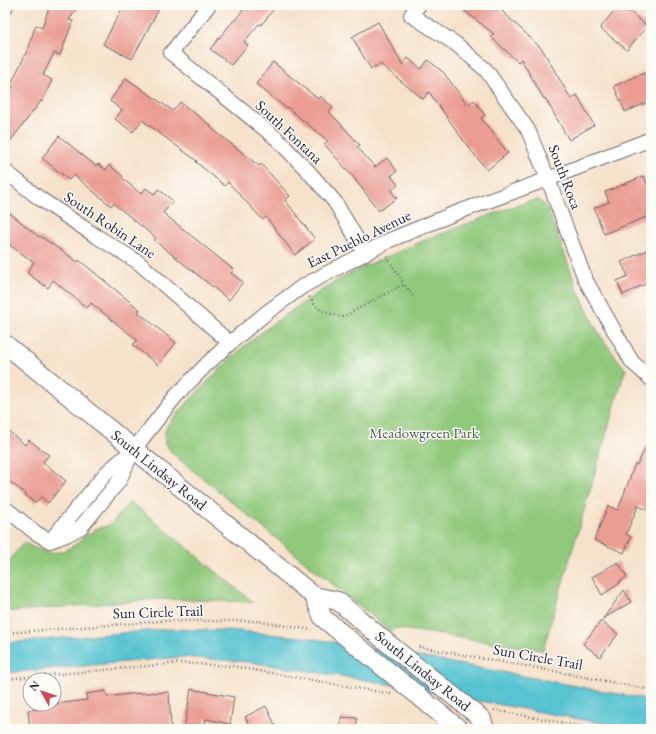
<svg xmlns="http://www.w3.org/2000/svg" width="656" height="734" viewBox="0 0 656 734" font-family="'EB Garamond',serif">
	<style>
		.green { fill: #90c97c; stroke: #59765c }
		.water { fill: #58c4d1; stroke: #3d7386 }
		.building { fill: #eb9d93 }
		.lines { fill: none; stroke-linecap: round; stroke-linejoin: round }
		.minor-casing { stroke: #6c656d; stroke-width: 16 }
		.major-casing { stroke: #6c656d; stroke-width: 20 }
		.path { stroke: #6c656d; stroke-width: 2.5; stroke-dasharray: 1 3; stroke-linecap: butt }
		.minor { stroke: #fff; stroke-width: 14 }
		.major { stroke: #fff; stroke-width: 18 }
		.labels { text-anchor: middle; stroke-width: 3; stroke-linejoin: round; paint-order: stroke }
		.street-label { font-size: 15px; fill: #22223b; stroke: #fdfcf7 }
		.park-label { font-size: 15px; fill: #485c52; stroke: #fdfcf7 }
	</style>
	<rect width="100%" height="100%" fill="#fdfcf7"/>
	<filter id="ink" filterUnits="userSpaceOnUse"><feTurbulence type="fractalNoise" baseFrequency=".025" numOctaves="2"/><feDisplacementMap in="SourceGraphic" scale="8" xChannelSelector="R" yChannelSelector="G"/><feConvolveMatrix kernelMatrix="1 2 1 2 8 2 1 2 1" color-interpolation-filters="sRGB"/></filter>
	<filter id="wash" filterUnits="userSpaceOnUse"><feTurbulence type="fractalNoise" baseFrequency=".012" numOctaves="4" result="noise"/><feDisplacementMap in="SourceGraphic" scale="16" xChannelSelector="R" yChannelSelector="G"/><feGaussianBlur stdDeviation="0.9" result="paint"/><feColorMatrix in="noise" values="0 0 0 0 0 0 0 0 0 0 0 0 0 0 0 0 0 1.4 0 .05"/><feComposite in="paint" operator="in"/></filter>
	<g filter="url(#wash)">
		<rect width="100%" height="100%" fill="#f6e2ca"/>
		<!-- green -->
		<path class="green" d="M 537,200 L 541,202 L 547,208 L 577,288 L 585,306 L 598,332 L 615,356 L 626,370 L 623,377 L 543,650 L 395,628 L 391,632 L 173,454 L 165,443 L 164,435 L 168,424 L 193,397 L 218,371 L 242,348 L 271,325 L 329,285 L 361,268 L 430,238 L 512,207 L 531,201 Z
			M 130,501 L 253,602 L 160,599 L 5,612 L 5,566 L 24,542 C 49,559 69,555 87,533 L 90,535 L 94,529 L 107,526 L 114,521 Z"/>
		<!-- water -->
		<path class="water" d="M 169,629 L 239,631 L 309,638 L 437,660 L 651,700 L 651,729 L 633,729 L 360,679 L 249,662 L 181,657 L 5,673 L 5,643 Z"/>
		<g id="blocks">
			<!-- building -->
			<path class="building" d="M 50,5 L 79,5 L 69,20 L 73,21 L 60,55 L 54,53 L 43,75 L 52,80 L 42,102 L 41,101 L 5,148 L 5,97 L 13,87 L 10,86 L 30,45 L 29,44 L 36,25 L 42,28 Z
				M 124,5 L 161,5 L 132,59 L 103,44 Z
				M 247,5 L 277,5 L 261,25 L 259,24 L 244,42 L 248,45 L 231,65 L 210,49 L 234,20 L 235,20 Z
				M 457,5 L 508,5 L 502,11 L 542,49 L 571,99 L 577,95 L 594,125 L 569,140 L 545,98 L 544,99 L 521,59 L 518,62 L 491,37 L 494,34 Z
				M 619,5 L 622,5 L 647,26 L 627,50 L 600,28 Z
				M 378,22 L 403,65 L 408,58 L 421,69 L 428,60 L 443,72 L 468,105 L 474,100 L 485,115 L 481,118 L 508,153 L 487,170 L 466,144 L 429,92 L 423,99 L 380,64 L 371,69 L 352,37 Z
				M 273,62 L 318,99 L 320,96 L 333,107 L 329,112 L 335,118 L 360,145 L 357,147 L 375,167 L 387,158 L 397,171 L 391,176 L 398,185 L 391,191 L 397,198 L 379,211 L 354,178 L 324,144 L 328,141 L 287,107 L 286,108 L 256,84 Z
				M 644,73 L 651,90 L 651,101 L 625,112 L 614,86 Z
				M 126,78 L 173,111 L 180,102 L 211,126 L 210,127 L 259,166 L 261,164 L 290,196 L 285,200 L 315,239 L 295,255 L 266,217 L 263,220 L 228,182 L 225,186 L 196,162 L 197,161 L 142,120 L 133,132 L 115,119 L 122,110 L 110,101 Z
				M 59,136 L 96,166 L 98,164 L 106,170 L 109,165 L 123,176 L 122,178 L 141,194 L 146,188 L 154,194 L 158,189 L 173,201 L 163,213 L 234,270 L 231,273 L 243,282 L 229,300 L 154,240 L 156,238 L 113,203 L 111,206 L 74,175 L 69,180 L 42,158 Z
				M 644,176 L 648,186 L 651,185 L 651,215 L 604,234 L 594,208 L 609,202 L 605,192 Z
				M 5,209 L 39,237 L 40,236 L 78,262 L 79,260 L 140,310 L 138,312 L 176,343 L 158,365 L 133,345 L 137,340 L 91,303 L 87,308 L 53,280 L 48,288 L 27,273 L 34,262 L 5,242 Z
				M 651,248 L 651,281 L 623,295 L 617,281 L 628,276 L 621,262 Z
				M 5,428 L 25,445 L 29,440 L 49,455 L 43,462 L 66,481 L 48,503 L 41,497 L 35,503 L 24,494 L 25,493 L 5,478 Z
				M 651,437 L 651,511 L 638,506 L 626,534 L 631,537 L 624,553 L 594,540 L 608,506 L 618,510 L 635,464 L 637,465 Z
				M 618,562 L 627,577 L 619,582 L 620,583 L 602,595 L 592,577 Z
				M 624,590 L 631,602 L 603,619 Z
				M 601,621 L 618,634 L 600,657 L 583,644 Z
				M 191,689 L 234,697 L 230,724 L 206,719 L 204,729 L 184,729 Z
				M 106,691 L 107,697 L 129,694 L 169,692 L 171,727 L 149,729 L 30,729 L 28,710 L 42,709 L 42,704 L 55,704 L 87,700 L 86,694 Z
				M 266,706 L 277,729 L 251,729 L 245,717 Z
				M 341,717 L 357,718 L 356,729 L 341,729 Z"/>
		</g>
	</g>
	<g filter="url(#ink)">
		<use href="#blocks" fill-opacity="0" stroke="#6c656d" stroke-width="1"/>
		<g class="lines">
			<!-- minor casing -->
			<g class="minor-casing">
				<path id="minor" d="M 209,5 L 171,53 L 276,138 L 308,171 L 335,202 L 365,253
					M 419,5 L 411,15 L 456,44 L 486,70 L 528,130 L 548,179 L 585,279 L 632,362 L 651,379
					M 5,8 L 6,5
					M 5,171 L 39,198 L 96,236 L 138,262 L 230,343
					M 5,508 L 36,533 L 50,541
					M 53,540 L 66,535 L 81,527 L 119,481 L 131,455
					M 50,541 L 107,472 L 134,449 L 175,397 L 207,364 L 230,343 L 266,313 L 303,286 L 390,240 L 453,214 L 548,179 L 651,139"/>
			</g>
			<!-- major casing -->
			<g class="major-casing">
				<path id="major" d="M 5,344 L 314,596 L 338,601 L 385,641 L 482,719 L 485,729
					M 314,596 L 323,618 L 459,729"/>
			</g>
			<!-- path -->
			<path class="path" d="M 387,257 L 404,284
				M 309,297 C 311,299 313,303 315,305 C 321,312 334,315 343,317 L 404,284 L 413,296
				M 5,633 L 161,621 L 256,621 L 312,630
				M 419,647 L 559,672 L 651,690
				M 5,679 L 180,663 L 231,666 L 391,694
				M 494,710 L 596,729"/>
			<!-- minor -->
			<use href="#minor" class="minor"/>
			<!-- major -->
			<use href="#major" class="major"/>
		</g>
	</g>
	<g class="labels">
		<!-- street labels -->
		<g class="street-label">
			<text transform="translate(289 132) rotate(43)" y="5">South Fontana</text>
			<text transform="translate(565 177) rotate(69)" y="5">South Roca</text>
			<text transform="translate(110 225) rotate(34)" y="5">South Robin Lane</text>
			<text transform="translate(359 239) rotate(-26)" y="5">East Pueblo Avenue</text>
			<text transform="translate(159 470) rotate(39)" y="5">South Lindsay Road</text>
			<text transform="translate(158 612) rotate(-2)" y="5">Sun Circle Trail</text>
			<text transform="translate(538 657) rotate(10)" y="5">Sun Circle Trail</text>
			<text transform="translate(423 671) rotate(39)" y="5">South Lindsay Road</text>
		</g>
		<!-- park labels -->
		<g class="park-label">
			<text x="424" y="438">Meadowgreen Park</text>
		</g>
	</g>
	<!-- margin -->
	<rect width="656" height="734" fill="none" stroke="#fdfcf7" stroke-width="20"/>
	<!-- north arrow -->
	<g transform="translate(42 692) rotate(309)"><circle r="19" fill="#fdfcf7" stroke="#a5a5ac"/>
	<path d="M0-3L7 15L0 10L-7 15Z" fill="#d1495b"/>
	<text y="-6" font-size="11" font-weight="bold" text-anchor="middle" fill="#22223b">N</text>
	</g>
</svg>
